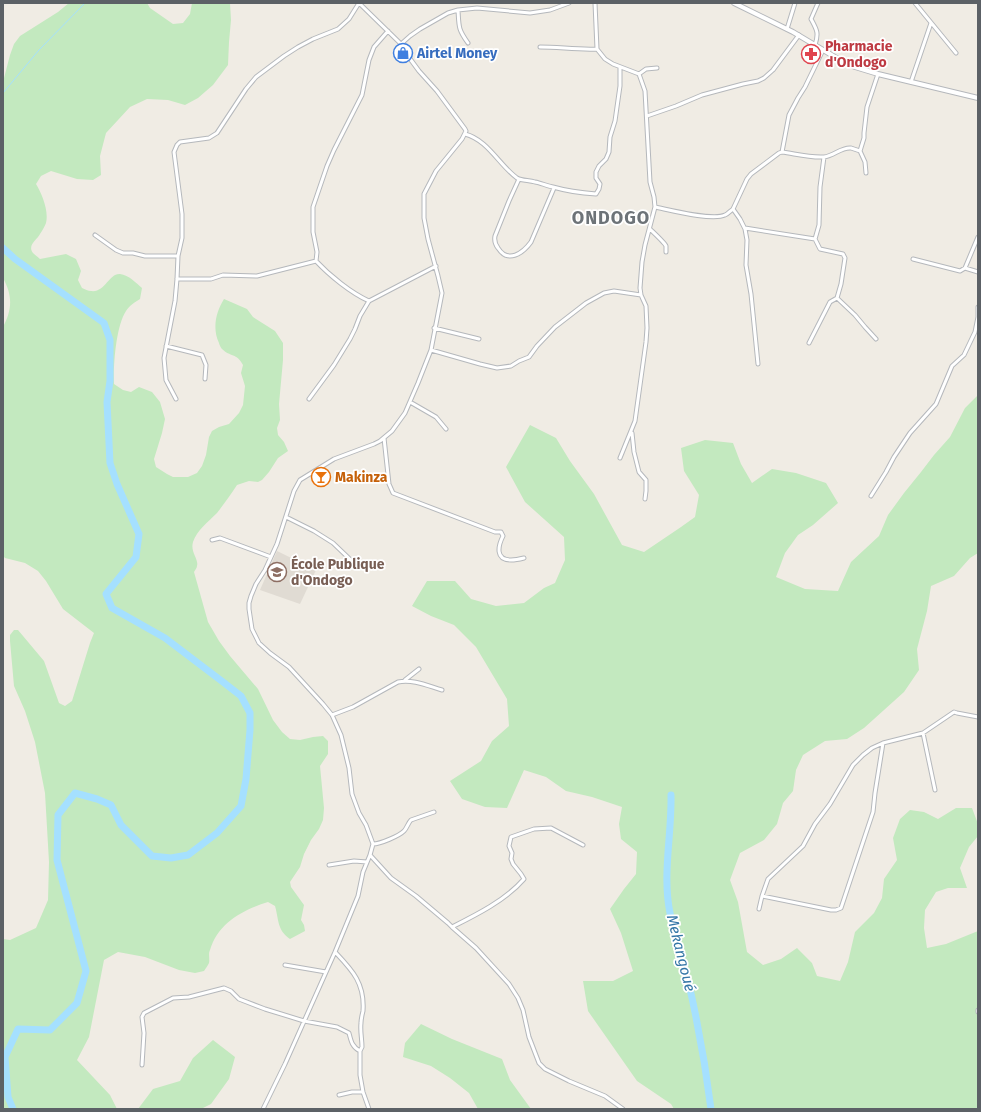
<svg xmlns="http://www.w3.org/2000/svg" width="981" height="1112" viewBox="0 0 981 1112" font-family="'Fira Sans',sans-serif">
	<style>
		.education { fill: #e0dbd3 }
		.green { fill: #c3e9bf }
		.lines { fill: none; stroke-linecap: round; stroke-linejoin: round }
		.stream { stroke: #a5e0ff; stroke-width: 1 }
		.river { stroke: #a5e0ff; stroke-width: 7 }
		.minor-casing { stroke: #b5b8bc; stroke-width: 5 }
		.tertiary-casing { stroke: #b5b8bc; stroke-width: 6 }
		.minor { stroke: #fff; stroke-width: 3 }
		.tertiary { stroke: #fff; stroke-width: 4 }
		.labels { text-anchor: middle; stroke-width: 3.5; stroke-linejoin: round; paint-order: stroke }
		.health-label { font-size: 14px; font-weight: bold; fill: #be3a42; stroke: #fff; text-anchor: start }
		.shop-label { font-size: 14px; font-weight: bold; fill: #366cbe; stroke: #fff; text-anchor: start }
		.food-label { font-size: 14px; font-weight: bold; fill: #c56008; stroke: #fff; text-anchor: start }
		.education-label { font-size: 14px; font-weight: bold; fill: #785e54; stroke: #fff; text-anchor: start }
		.water-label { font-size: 15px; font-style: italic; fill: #3577a7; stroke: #fff }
		.district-label { font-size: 18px; font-weight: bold; letter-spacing: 1px; fill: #6d7378; stroke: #fff }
	</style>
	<rect width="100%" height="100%" fill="#f0ece4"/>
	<!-- education -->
	<path class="education" d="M 277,551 L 316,570 L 300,604 L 260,590 Z"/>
	<!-- green -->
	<path class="green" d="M 69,3 L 147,3 L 150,8 L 173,24 L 183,23 L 190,14 L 192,3 L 230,3 L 231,20 L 229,42 L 228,65 L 213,85 L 198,98 L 185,105 L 168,100 L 147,99 L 130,107 L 106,133 L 100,156 L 101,175 L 93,180 L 77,179 L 51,171 L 41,176 L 36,184 C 42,194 49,211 46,223 C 45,226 42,231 40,234 C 37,240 27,245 33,253 C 35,255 38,257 40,259 L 66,254 L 76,259 L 81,271 L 78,280 L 82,288 C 85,289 88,291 91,291 C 105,293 109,273 120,274 C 129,275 136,283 142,288 L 140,299 C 135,302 129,306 126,311 C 116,326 113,366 114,384 L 123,390 L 131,392 L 139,387 L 152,392 L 160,402 L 165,419 L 162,433 L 154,459 L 156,467 L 167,474 L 173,477 L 188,477 L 197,473 L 202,466 L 206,455 L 209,437 L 212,431 L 219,427 L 229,424 L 239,413 L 243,405 L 245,386 L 241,373 L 243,365 C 237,353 230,357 222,349 C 221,348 219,344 219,343 C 212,328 216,312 224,299 L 247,309 L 253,317 L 275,331 L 283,343 L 283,360 L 279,404 L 280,420 L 277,428 L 278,435 L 284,442 L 288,451 L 278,458 L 269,472 L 262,480 L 258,482 L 249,481 L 237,485 C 231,494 224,504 217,513 C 208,522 197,530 193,542 C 190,552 199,559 197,566 C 197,568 195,570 194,572 L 208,622 L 219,641 L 230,656 L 258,689 L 273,720 L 282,732 L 290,739 L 300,740 L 313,737 L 323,736 L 328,741 L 328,754 L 320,766 L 324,808 L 323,820 L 319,829 L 311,840 L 304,854 L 300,867 L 290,882 L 291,887 L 304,905 L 301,920 L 304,925 L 305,931 L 290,939 C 277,930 279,920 275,906 L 268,902 C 242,910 218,923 210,950 C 208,954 210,959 209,963 C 208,965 206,968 204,971 L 195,973 L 179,970 L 145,957 L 118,952 L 104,960 L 89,1037 L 77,1060 L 110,1095 L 117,1109 L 3,1109 L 3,939 L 10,940 L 36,928 L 48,900 L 49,862 L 45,793 L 35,742 L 25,711 L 14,686 L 10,641 L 10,635 L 14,630 L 18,630 L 44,661 L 59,703 L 65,706 L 72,701 L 90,643 L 94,633 L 63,609 L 46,581 L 38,571 L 25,563 L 5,558 L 3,556 L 3,327 C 12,310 13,296 3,278 L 3,82 L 10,55 L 14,44 L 20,36 L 58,12 Z
		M 978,395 L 978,553 L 970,558 L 954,576 L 931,586 L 927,611 L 917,649 L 919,670 L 904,692 L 864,728 L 847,739 L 825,741 L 803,755 L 796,770 L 793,791 L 783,803 L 777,824 L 764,840 L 740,853 L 730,880 L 738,902 L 747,952 L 763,965 L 781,959 L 797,948 L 812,963 L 817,976 L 840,981 L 848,962 L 855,932 L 874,913 L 882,898 L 884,879 L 897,860 L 893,838 L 900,819 L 910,810 L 924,812 L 938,819 L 956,808 L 972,808 L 978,824 L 978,836 L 969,847 L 960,868 L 967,888 L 948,888 L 936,892 L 925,910 L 924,928 L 927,948 L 946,944 L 978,931 L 978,1109 L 674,1109 L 671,1104 L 637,1081 L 588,1011 L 583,981 L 613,981 L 633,971 L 621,933 L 610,909 L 624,889 L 636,874 L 637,852 L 621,839 L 619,824 L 622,807 L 592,797 L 566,791 L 546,777 L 524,770 L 507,808 L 485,807 L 462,799 L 450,781 L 481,761 L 492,741 L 509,726 L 507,699 L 476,647 L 454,625 L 431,616 L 412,606 L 427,581 L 455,581 L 471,599 L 496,606 L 524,603 L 544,588 L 555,583 L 565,560 L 564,537 L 525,502 L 506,467 L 530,425 L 556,438 L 570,461 L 594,494 L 622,545 L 644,552 L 681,527 L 695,517 L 699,495 L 684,471 L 681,448 L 705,440 L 733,443 L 741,464 L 752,483 L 772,469 L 796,473 L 826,483 L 838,503 L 813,525 L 798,535 L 785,553 L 776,577 L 805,589 L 838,591 L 851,562 L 879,536 L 888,515 L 904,493 L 921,472 L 934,455 L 950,437 L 965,408 Z
		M 421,1024 L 452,1039 L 502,1059 L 510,1080 L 531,1109 L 478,1109 L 469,1093 L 450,1078 L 431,1066 L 403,1057 L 405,1043 Z
		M 213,1040 L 235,1057 L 229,1079 L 211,1104 L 201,1109 L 138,1109 L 153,1089 L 180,1081 L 193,1058 Z"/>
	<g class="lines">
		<!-- stream -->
		<path class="stream" d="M 3,93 L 39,50 L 85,3"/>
		<!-- river -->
		<path class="river" d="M 3,248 L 15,259 L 104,323 L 110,340 L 110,381 L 107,402 L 110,463 L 117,484 L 139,534 L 136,557 L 106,594 L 112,608 L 165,638 L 223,682 L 241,696 L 250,713 L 250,730 L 246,779 L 241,806 L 217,833 L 188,855 L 171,858 L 152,856 L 121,825 L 111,805 L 97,799 L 75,793 L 58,815 L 57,860 L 86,971 L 77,1003 L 50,1030 L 18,1029 L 5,1057 L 8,1097 L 13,1109
			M 671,795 C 672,834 662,874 670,913 C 675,939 684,964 690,989 C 699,1029 706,1069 711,1109"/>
		<!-- minor casing -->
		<g class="minor-casing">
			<path id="minor" d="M 595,3 L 597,49 L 605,59 L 613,64 L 639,74 L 646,69 L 657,68
				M 915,3 L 956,53
				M 458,10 C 459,27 458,29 468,43
				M 787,29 L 795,3
				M 401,44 L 410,36 L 420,29 L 448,13 L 458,10 L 477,8 L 530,13 L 550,10 L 569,3
				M 815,45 C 819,33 817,30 811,19 L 818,3
				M 540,47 C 559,47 578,50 597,49
				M 911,82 L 931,23
				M 647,116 L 676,106 L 702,95 L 743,84 L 758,81 L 764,78 L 773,70 L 799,35
				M 465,134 C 488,140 499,165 517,178 C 522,181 529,180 535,182 C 541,183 547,186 553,187 C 567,191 582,193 596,194 L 599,189 L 600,184 L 596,178 L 596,172 L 599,166 L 606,159 L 609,152 L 610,137 L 615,121 L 620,86 L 620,67
				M 860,151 L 864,138 L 864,133 L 867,107 L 878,74
				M 782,152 L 789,115 L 798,98 L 805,87 L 823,50
				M 519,179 L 509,201 L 495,236 C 494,241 495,244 498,248 C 508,264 523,253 531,242 L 554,188
				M 655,207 C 670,210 712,221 725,215 C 728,214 730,211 733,209
				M 745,228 L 815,239
				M 650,229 C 653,232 665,243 666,246 C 666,248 666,250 666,252
				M 95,235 L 116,250 L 123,253 L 133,253 L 145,256 L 178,256
				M 913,259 L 960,271 L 965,268 L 978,272
				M 965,268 L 978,237
				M 177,279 L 211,279 L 223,275 L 257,276 L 316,261
				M 837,298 L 855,315 L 865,327 L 876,339
				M 369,301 C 351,293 329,275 316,261 L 317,252 L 313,232 L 313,207 L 327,166 L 334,150 L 362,95 L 369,60 L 374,47 L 388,31
				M 434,328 L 479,339
				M 809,343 L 830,302 L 837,298 L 841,284 L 845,258 L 843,254 L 820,249 L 815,239 L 819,225 L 820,187 L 824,157
				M 166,346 L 202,355 L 206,365 L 205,379
				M 431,350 L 480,364 L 497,368 L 511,366 L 519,361 L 529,357 L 537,346 L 555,327 L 586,303 L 604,293 L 614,291 L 641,295
				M 758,364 L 751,294 L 746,265 L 747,240 L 745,229 L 740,219 L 733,209 L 747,179 L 751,174 L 779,153 L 782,152 C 796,154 810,158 824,157 C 834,156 841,147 851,148 C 854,149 857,150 860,151 L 865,162 L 866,173
				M 176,399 L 166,380 L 164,358 L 175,301 L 177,279 L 178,256 L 182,238 L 182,214 L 174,152 L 177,145 L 180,142 L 209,138 L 217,133 L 246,89 L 256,77 L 284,56 L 298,47 L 313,39 L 338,29 L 349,19 L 359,3
				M 309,399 L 334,365 L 350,339 L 355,329 L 360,316 L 369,301 L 436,266
				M 410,402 L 436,417 L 446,429
				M 632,433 L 634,452 L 639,472 L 646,480 L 646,491 L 645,499
				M 384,438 L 389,484 L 393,493 L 495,532 L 501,532 L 503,536 C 498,546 495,560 511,560 C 515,560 520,559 524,558
				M 620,458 L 635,421 L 646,342 L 647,328 L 646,306 L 641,295 L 640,288 L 642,262 L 645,245 L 655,207 L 654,197 L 650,182 L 645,91 L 639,74
				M 871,496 L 886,472 L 894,457 L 910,433 L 936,404 L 952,366 L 964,355 L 975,332 L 978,317 L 978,307
				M 286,517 L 314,531 L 333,543 L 356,565
				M 212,540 L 220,538 L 271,557
				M 405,680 L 419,669
				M 332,715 L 353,707 L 398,682 C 413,679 428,686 442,690
				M 923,733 L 935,790
				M 373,844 C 380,844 399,836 404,831 C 407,828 408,823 411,820 L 434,812
				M 370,855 L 391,878 L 416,896 L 448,923 L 452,927 L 476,948 L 509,984 L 518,998 L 523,1010 L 529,1037 L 539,1063 L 545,1069 L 569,1081 L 605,1096 L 623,1109
				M 329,865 L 354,861 L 367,862
				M 762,896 L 831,910 L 836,910 L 841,908 L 873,812 L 875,793 L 883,743
				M 759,909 L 762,896 L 768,879 L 803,846 L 815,824 L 830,804 L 853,765 L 863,755 L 872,748 L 883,743 L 923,733 L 954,712 L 957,713 L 978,717
				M 452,927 C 476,915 506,900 524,879 L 521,874 L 513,864 L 511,859 L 512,853 L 509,846 L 511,837 L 534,829 L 551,828 L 583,845
				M 335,952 C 352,970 365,983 363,1011 C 362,1015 361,1019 361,1023 C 360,1031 362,1039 362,1047 L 360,1051
				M 285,965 L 326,972
				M 978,1012 L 978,1010
				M 142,1065 L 144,1033 L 142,1017 L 144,1013 L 173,998 L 189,997 L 224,988 L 231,991 L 239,999 L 265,1009 L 304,1021 L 337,1027 L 349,1033 C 351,1041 352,1047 360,1051 L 360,1075 L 363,1092 L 369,1109
				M 339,1095 L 352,1092 L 363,1092
				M 263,1109 L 285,1064 L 335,952 L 358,896 L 363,872 L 370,855 L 373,844 L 366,825 L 359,813 L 352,794 L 349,768 L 341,735 L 332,715 L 323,704 L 289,667 L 270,653 L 259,643 L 252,629 L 249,609 L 249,603 L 251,596 L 256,584 L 265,570 L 277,544 L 294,491 L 300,480 L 334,459 L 374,444 L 380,441 L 392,431 L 405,413 L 418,383 L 431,350 L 442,293 L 438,276 L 428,239 L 424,218 L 424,194 L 436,171 L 462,139 L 466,131 L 465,129 L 437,91 L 419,71 L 408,56 L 401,44 L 359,3"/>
		</g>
		<!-- tertiary casing -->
		<g class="tertiary-casing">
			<path id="tertiary" d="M 734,3 L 793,32 L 845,63 L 855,67 L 878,74 L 978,98"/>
		</g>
		<!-- minor -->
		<use href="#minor" class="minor"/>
		<!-- tertiary -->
		<use href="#tertiary" class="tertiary"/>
	</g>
	<!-- icons -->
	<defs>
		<g id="shop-ring" transform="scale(1)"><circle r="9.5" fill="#fff" stroke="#3f7fe0" stroke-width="1.5"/><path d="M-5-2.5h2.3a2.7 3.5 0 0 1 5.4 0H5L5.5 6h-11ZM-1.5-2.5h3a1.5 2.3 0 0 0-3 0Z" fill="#3f7fe0"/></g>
		<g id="pharmacy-ring" transform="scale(1)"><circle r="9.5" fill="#fff" stroke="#e0444e" stroke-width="1.5"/><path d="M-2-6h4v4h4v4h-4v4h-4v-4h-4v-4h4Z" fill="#e0444e"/></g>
		<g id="bar-ring" transform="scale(1)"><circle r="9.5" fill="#fff" stroke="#e8710a" stroke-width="1.5"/><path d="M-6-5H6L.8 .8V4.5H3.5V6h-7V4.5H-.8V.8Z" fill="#e8710a"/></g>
		<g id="school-ring" transform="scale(1)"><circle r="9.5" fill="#fff" stroke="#8d6e63" stroke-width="1.5"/><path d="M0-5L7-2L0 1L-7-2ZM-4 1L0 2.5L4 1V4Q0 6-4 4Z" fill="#8d6e63"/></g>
	</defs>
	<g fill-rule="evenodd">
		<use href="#shop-ring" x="403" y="53"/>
		<use href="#pharmacy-ring" x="811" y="54"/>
		<use href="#bar-ring" x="321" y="477"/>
		<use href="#school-ring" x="277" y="572"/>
	</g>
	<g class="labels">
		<!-- health labels -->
		<g class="health-label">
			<text x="825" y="51">Pharmacie<tspan x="825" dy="16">d'Ondogo</tspan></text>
		</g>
		<!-- shop labels -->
		<g class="shop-label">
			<text x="417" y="58">Airtel Money</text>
		</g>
		<!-- food labels -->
		<g class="food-label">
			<text x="335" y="482">Makinza</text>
		</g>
		<!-- education labels -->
		<g class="education-label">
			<text x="291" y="569">École Publique<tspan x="291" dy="16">d'Ondogo</tspan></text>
		</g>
		<!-- water labels -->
		<g class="water-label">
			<text transform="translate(681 953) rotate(76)" y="5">Mekangoué</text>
		</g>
		<!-- district labels -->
		<g class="district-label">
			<text x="611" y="224">ONDOGO</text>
		</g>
	</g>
	<!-- border -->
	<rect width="981" height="1112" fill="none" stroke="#5c6166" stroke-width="8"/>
</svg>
